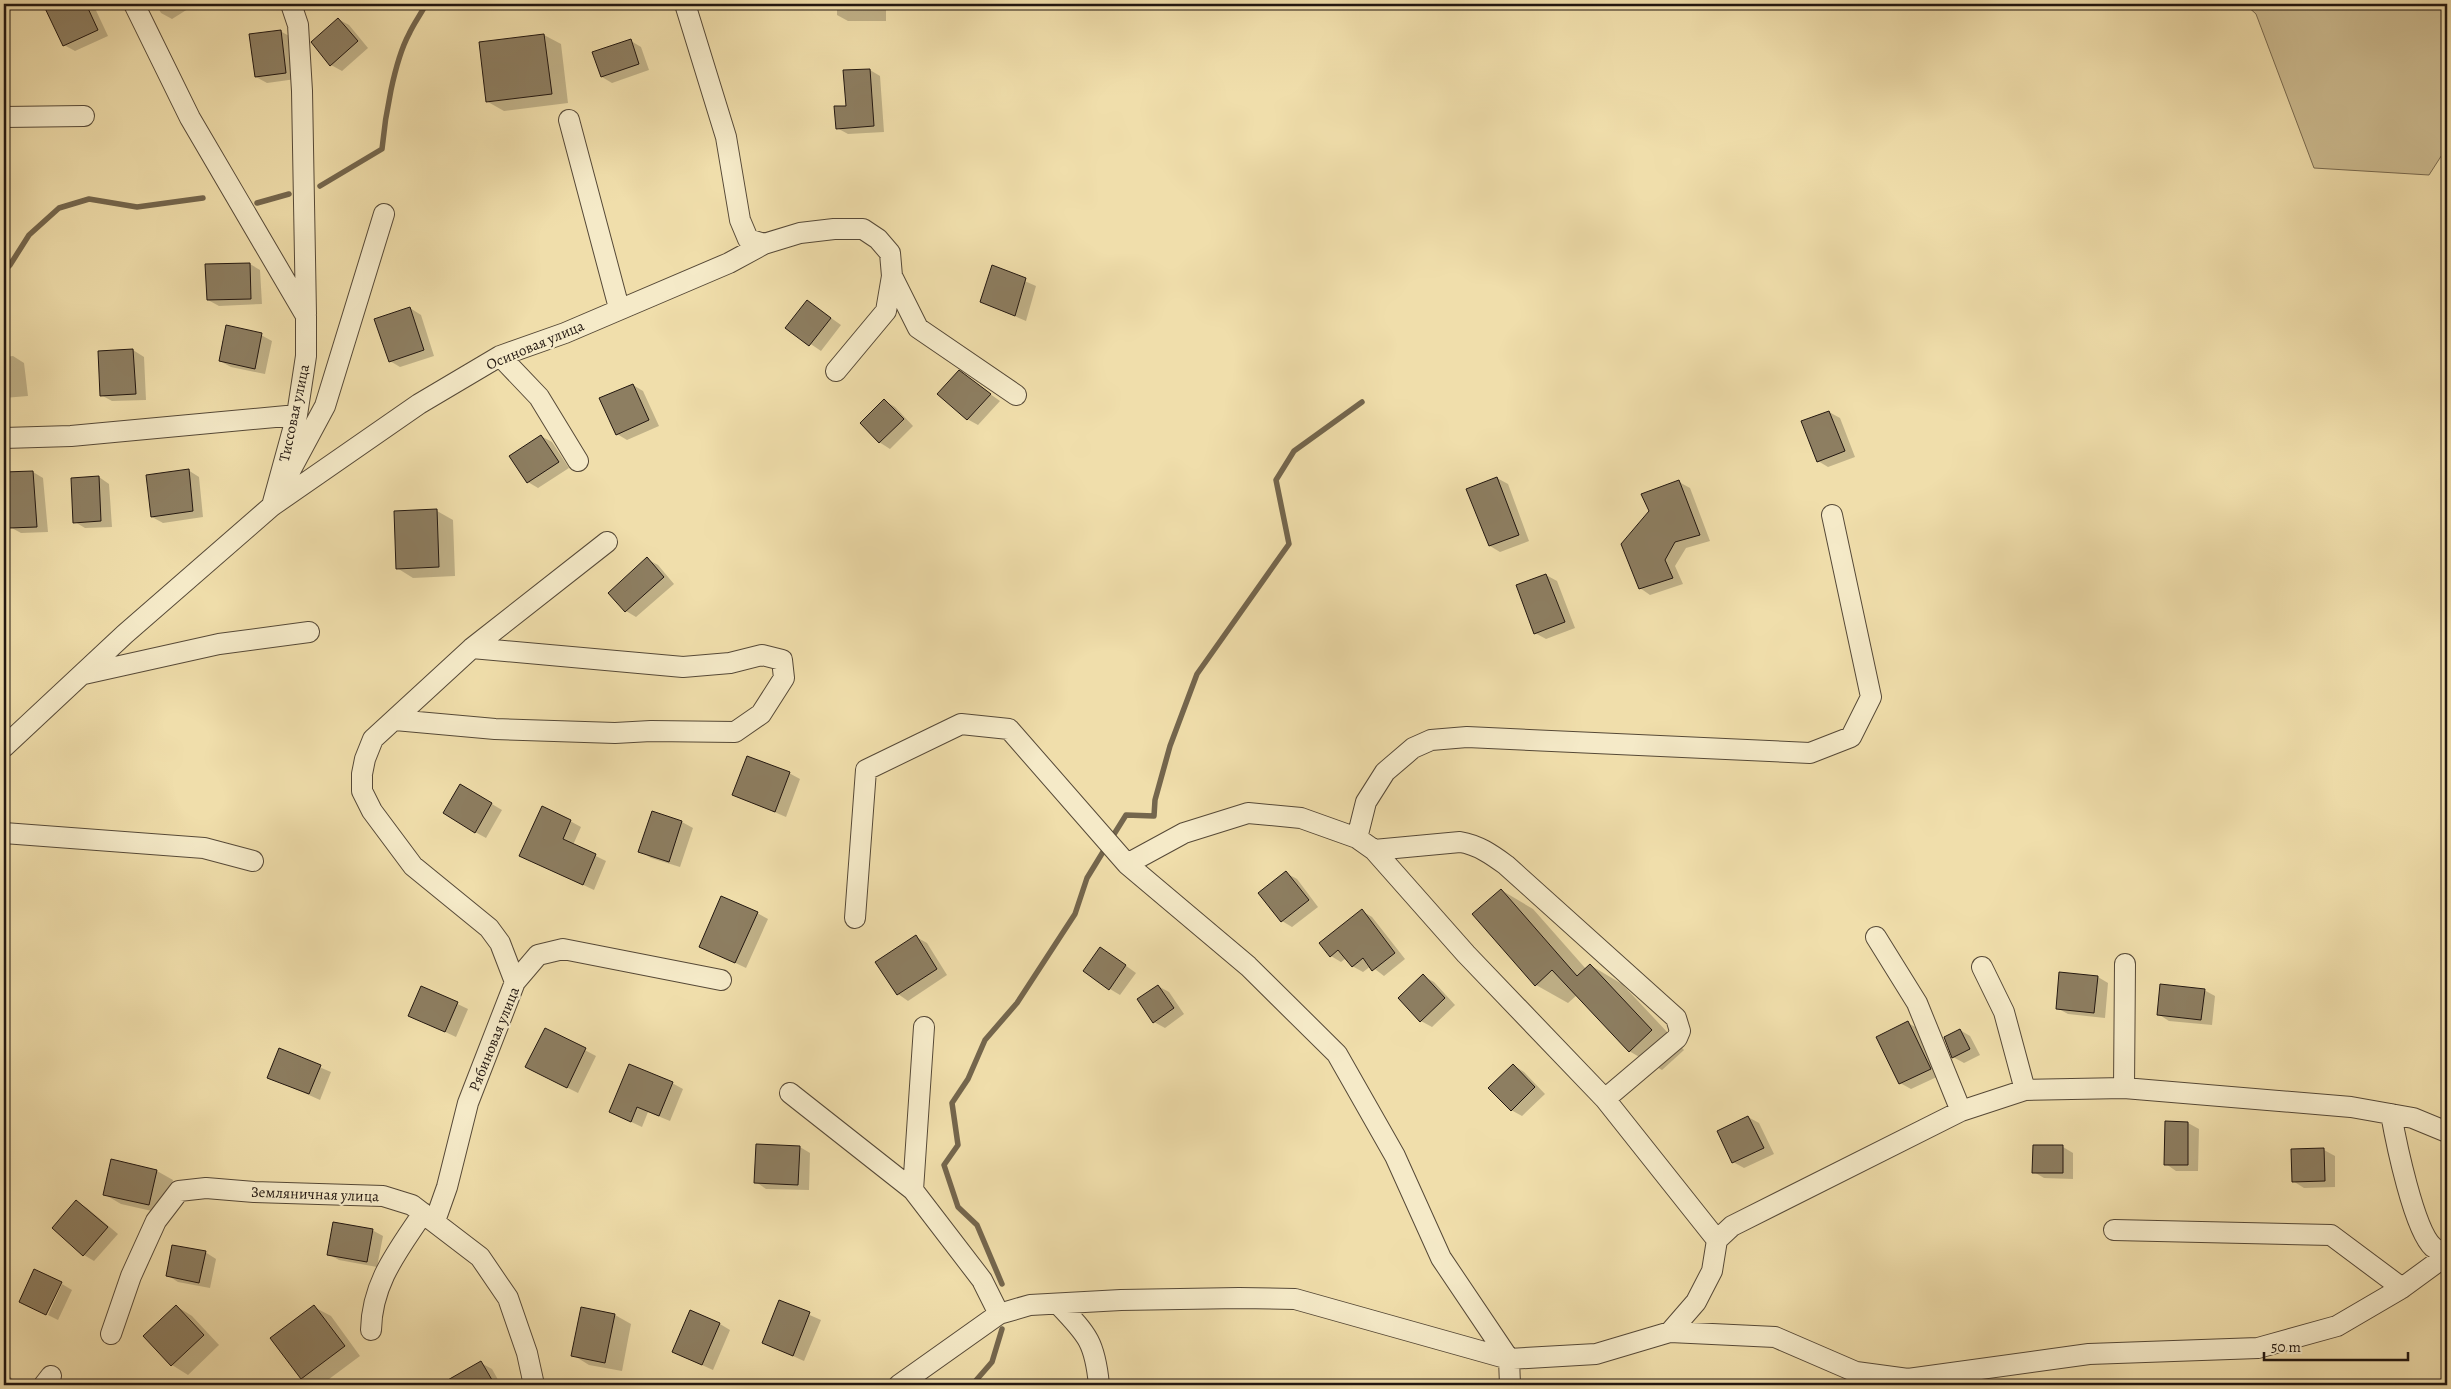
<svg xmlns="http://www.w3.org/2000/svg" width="2451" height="1389" viewBox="0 0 2451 1389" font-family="Alegreya,serif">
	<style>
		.green { fill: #cdbc91; stroke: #786a50 }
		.shadow { fill: #0003 }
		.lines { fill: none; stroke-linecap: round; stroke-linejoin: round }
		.stream { stroke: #74664d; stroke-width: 5.5 }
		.building { fill: #8d7e61; stroke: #221710 }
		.minor-casing { stroke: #564937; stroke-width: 22 }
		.minor { stroke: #f5eac8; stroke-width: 20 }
		.labels { text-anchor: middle; stroke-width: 4.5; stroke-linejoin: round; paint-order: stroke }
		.street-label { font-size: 15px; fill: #221710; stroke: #f5eac8 }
	</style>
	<rect width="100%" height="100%" fill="#f0deab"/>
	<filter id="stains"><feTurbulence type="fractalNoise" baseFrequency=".004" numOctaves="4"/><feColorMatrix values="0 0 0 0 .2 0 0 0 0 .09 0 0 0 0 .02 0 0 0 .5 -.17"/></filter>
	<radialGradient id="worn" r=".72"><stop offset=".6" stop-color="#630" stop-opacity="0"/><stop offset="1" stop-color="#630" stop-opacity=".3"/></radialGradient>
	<!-- green -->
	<path class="green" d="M 2245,4 L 2447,4 L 2447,147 L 2429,175 L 2314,168 L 2256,14 Z"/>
	<!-- shadow -->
	<path class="shadow" d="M 45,4 L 93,4 L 108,36 L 75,51 L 64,45 Z
		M 156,4 L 196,4 L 172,19 L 161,13 Z
		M 220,4 L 248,4 L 230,10 Z
		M 339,4 L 364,4 L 347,8 Z
		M 837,4 L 886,4 L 886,21 L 848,21 L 837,15 Z
		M 338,19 L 349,25 L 368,48 L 342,71 L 331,65 L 313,42 Z
		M 280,31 L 291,37 L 296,79 L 267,83 L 256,77 Z
		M 544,35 L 561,44 L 568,103 L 504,111 L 488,102 Z
		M 631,41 L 641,47 L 649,70 L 612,83 L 602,77 Z
		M 870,70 L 880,76 L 884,132 L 848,134 L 837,128 L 847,107 Z
		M 250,264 L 260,270 L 262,304 L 219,306 L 208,300 Z
		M 992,267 L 1036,286 L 1026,321 L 981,302 Z
		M 807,301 L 841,325 L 821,351 L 787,328 Z
		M 410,308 L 421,315 L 434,356 L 400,367 L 390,361 Z
		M 261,335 L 272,341 L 265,374 L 231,367 L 220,361 Z
		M 133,350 L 144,357 L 146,400 L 112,401 L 101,395 Z
		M 13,356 L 24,363 L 28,396 L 4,398 L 4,357 Z
		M 959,372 L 1000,401 L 978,425 L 967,419 Z
		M 633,385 L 643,391 L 659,426 L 627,440 L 617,434 Z
		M 885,401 L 895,407 L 913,426 L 890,449 L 879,442 Z
		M 1829,412 L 1840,418 L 1855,457 L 1828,467 L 1818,461 Z
		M 541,436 L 552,442 L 569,468 L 538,488 L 528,482 Z
		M 188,470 L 199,477 L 203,517 L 163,523 L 152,517 Z
		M 33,472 L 43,478 L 48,532 L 21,533 L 10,527 L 9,516 L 4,516 L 4,474 Z
		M 99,477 L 109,484 L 112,527 L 85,528 L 75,522 Z
		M 1497,478 L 1508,484 L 1529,541 L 1500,552 L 1490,546 Z
		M 1679,482 L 1690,488 L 1710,541 L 1686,548 L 1675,566 L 1683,584 L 1650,595 L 1640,588 Z
		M 437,511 L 453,520 L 455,576 L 413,578 L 397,568 Z
		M 647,559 L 658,565 L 674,584 L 636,617 L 626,611 Z
		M 1546,575 L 1557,581 L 1575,628 L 1546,639 L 1535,633 Z
		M 789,773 L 800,779 L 786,817 L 734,795 Z
		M 460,785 L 502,810 L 486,838 L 475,832 Z
		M 653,812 L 682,822 L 693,828 L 680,867 L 651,858 L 640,851 Z
		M 570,821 L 581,827 L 573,845 L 606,861 L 594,890 L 521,856 Z
		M 1286,873 L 1297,879 L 1318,907 L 1292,927 L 1282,921 Z
		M 1501,890 L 1533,909 L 1586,969 L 1590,965 L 1622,984 L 1684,1050 L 1662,1070 L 1629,1051 L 1577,995 L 1568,1003 L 1536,985 Z
		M 1362,911 L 1372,917 L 1405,959 L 1384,976 L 1371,966 L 1363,972 L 1352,966 L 1346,958 L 1341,962 L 1331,956 Z
		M 757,913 L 768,919 L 746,968 L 700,946 Z
		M 916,937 L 927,943 L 947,975 L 908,1001 L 898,994 Z
		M 1111,955 L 1136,973 L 1120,995 L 1110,989 Z
		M 1423,976 L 1434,982 L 1455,1005 L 1432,1027 L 1421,1021 Z
		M 2098,977 L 2108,983 L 2105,1018 L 2068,1014 L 2057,1008 Z
		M 1158,986 L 1169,992 L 1184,1014 L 1165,1028 L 1154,1022 Z
		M 422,987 L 468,1009 L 456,1037 L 409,1015 Z
		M 2204,990 L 2215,996 L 2212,1025 L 2169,1021 L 2158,1014 Z
		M 1908,1023 L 1919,1029 L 1941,1075 L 1911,1089 L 1900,1083 Z
		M 545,1029 L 596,1056 L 578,1093 L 538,1073 Z
		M 1960,1030 L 1970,1036 L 1980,1055 L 1964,1063 L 1953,1057 Z
		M 279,1050 L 331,1072 L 320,1100 L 269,1077 Z
		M 1513,1065 L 1524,1072 L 1545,1094 L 1522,1116 L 1511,1110 Z
		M 672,1083 L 683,1089 L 670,1121 L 648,1112 L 642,1127 L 610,1112 Z
		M 1748,1117 L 1759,1123 L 1774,1154 L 1744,1168 L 1733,1162 Z
		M 2166,1123 L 2188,1123 L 2199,1129 L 2198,1171 L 2176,1171 L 2166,1164 Z
		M 800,1147 L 810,1153 L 809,1190 L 766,1189 L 756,1182 Z
		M 2063,1147 L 2073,1153 L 2073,1179 L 2044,1178 L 2034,1172 Z
		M 2324,1150 L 2335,1156 L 2335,1187 L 2304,1188 L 2293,1181 Z
		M 157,1171 L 173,1180 L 165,1214 L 121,1204 L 104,1194 Z
		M 77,1202 L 87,1208 L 118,1234 L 94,1261 L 84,1255 Z
		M 372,1230 L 383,1236 L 377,1267 L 339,1260 L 328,1254 Z
		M 205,1252 L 216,1259 L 210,1288 L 178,1282 L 167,1275 Z
		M 62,1284 L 72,1290 L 58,1320 L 48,1315 Z
		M 780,1302 L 821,1320 L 804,1361 L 764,1343 Z
		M 176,1306 L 192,1316 L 219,1345 L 188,1375 L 172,1365 L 145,1336 Z
		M 314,1307 L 331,1316 L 360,1356 L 321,1385 L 313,1385 L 301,1378 Z
		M 582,1308 L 615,1315 L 631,1324 L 622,1371 L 589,1365 L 573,1355 Z
		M 720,1324 L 730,1330 L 713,1370 L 684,1357 Z
		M 481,1363 L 492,1369 L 501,1385 L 449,1385 L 447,1382 Z
		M 4,1371 L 19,1385 L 4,1385 Z"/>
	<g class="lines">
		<!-- stream -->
		<path class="stream" d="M 320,186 L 382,149 C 385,117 394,62 409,34 C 414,23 421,14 426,4
			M 257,203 L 289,194
			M 4,271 L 10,265 L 29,235 L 59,208 L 89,199 L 137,207 L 203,198
			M 1111,839 L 1126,815 L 1154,816 L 1155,800 L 1170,746 L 1197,674 L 1289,544 L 1276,480 L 1294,451 L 1362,402
			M 1002,1284 L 977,1225 L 958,1207 L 944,1165 L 958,1145 L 952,1103 L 968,1079 L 985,1040 L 1017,1003 L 1075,914 L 1087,878 L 1106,847
			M 972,1385 L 992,1362 L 1002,1329"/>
	</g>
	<!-- building -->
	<path class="building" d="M 43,4 L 86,4 L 98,30 L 63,46 Z
		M 338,18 L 358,41 L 330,66 L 311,42 Z
		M 281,30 L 286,73 L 255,77 L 249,34 Z
		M 544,34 L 552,94 L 486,102 L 479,42 Z
		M 631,39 L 639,64 L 601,77 L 592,52 Z
		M 870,69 L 874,126 L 836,129 L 834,106 L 846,106 L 843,70 Z
		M 250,263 L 251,299 L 207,300 L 205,264 Z
		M 992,265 L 1026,278 L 1015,316 L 980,302 Z
		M 807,300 L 831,318 L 809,346 L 785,328 Z
		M 410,307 L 424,350 L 389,362 L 374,319 Z
		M 226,325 L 262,333 L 255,369 L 219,361 Z
		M 133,349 L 136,394 L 100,396 L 98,351 Z
		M 959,370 L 991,394 L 967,420 L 937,394 Z
		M 633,384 L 649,420 L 616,435 L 599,398 Z
		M 884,399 L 904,419 L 879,443 L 860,423 Z
		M 1829,411 L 1845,451 L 1817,462 L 1801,421 Z
		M 541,435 L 559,462 L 527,483 L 509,456 Z
		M 189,469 L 193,511 L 151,517 L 146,475 Z
		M 33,471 L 37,527 L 9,528 L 7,510 L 4,510 L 4,472 Z
		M 99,476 L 101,521 L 73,523 L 71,478 Z
		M 1497,477 L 1519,535 L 1489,546 L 1466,489 Z
		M 1679,480 L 1700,535 L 1675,542 L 1665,560 L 1673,578 L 1639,589 L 1621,544 L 1649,511 L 1641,494 Z
		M 437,509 L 439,567 L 396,569 L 394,511 Z
		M 647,557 L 664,577 L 625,612 L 608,593 Z
		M 1546,574 L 1565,622 L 1534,634 L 1516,585 Z
		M 747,756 L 790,772 L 775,812 L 732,795 Z
		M 460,784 L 492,803 L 475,833 L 443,813 Z
		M 542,806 L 571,820 L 563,839 L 596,854 L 583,885 L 519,856 Z
		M 652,811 L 682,821 L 669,862 L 638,852 Z
		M 1286,871 L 1309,900 L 1281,922 L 1258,893 Z
		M 1501,889 L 1577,976 L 1590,964 L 1652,1030 L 1629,1052 L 1552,970 L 1535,986 L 1472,914 Z
		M 721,896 L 758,912 L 735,963 L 699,947 Z
		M 1362,909 L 1395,953 L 1372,971 L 1363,958 L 1352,967 L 1338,950 L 1330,957 L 1319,943 Z
		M 916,935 L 937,969 L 897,995 L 875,962 Z
		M 1100,947 L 1126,965 L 1109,990 L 1083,971 Z
		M 2059,972 L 2098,976 L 2094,1013 L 2056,1009 Z
		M 1423,974 L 1445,998 L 1420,1022 L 1398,998 Z
		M 2160,984 L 2205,989 L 2201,1020 L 2157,1015 Z
		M 1158,985 L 1174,1008 L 1153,1023 L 1137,999 Z
		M 421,986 L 458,1002 L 445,1032 L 408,1016 Z
		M 1908,1021 L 1931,1069 L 1899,1084 L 1876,1037 Z
		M 545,1028 L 586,1048 L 567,1088 L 525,1067 Z
		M 1960,1029 L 1970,1049 L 1952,1058 L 1944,1037 Z
		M 279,1048 L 321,1065 L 309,1094 L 267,1078 Z
		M 629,1064 L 673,1082 L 659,1116 L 637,1107 L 631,1122 L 609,1112 Z
		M 1513,1064 L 1535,1087 L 1511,1111 L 1488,1088 Z
		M 1748,1116 L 1764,1148 L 1732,1163 L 1717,1131 Z
		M 2165,1121 L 2188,1122 L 2188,1165 L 2164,1165 Z
		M 756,1144 L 800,1146 L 798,1185 L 754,1183 Z
		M 2033,1145 L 2063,1145 L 2063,1173 L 2032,1173 Z
		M 2324,1148 L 2325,1181 L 2292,1182 L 2291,1149 Z
		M 111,1159 L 157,1170 L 149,1205 L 103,1195 Z
		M 76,1200 L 108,1227 L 83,1256 L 52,1228 Z
		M 333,1222 L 373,1229 L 367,1262 L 327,1255 Z
		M 172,1245 L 206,1251 L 199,1283 L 166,1276 Z
		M 34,1269 L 62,1282 L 46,1315 L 19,1302 Z
		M 779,1300 L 810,1312 L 793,1356 L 762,1343 Z
		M 176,1305 L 204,1335 L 171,1366 L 143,1336 Z
		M 314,1305 L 345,1346 L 301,1379 L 270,1338 Z
		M 581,1307 L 615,1314 L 605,1363 L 571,1356 Z
		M 690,1310 L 720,1323 L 702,1365 L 672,1352 Z
		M 481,1361 L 495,1385 L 439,1385 Z"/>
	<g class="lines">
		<!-- minor casing -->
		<g class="minor-casing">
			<path id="minor" d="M 134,4 L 190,118 L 306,316 L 306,356 L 297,415 L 272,506
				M 291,4 L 298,25 L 302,91 L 306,314
				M 685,4 L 726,137 L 740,220 L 748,239 L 764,244
				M 4,117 L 84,116
				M 569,120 L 619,308
				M 892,276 L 918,328 L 1016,395
				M 500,356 L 539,397 L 578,461
				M 4,438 L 71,436 L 297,415
				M 289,473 L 325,406 L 384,214
				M 84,674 L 219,644 L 309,632
				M 395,720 L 495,729 L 615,733 L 651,731 L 735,732 L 761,714 L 784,678 L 782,660 L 762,655 L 730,663 L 683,667 L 472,648
				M 4,747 L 125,634 L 272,506 L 419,404 L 500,356 L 565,333 L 729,263 L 764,244 L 800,233 L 834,229 L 863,229 L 878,239 L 890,253 L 892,276 L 886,311 L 836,371
				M 4,833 L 204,848 L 253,861
				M 1357,838 L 1366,802 L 1385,772 L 1413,748 L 1431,740 L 1467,737 L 1810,753 L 1851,737 L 1871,697 L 1832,515
				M 1374,850 L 1460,842 C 1478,845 1491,854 1506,865 L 1676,1018 L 1680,1031 L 1677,1038 L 1605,1099
				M 1127,864 L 1184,833 L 1248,813 L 1301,818 L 1357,838 L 1374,850 L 1466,954 L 1605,1099 L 1717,1240
				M 855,918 L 866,770 L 961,724 L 1009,729 L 1127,864 L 1248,966 L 1337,1054 L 1395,1156 L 1441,1258 L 1509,1359 L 1510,1385
				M 1876,937 L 1917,1003 L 1961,1111
				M 1982,967 L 2004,1012 L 2025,1090
				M 515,982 L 500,943 L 489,928 L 413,866 L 372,811 L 362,791 L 362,774 L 365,759 L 373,739 L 472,648 L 607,542
				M 2124,1088 L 2125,964
				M 790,1093 L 913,1190 L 982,1280 L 999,1314
				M 2391,1114 C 2396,1142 2414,1230 2433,1247 C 2437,1250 2443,1252 2447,1255
				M 913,1190 L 924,1027
				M 435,1221 L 447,1187 L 468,1103 L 515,982 L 538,955 L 563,949 L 721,980
				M 2114,1230 L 2331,1235 L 2402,1288
				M 1059,1305 C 1088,1335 1095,1343 1099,1385
				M 371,1330 C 372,1282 398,1251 423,1213
				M 1670,1332 L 1696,1302 L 1712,1271 L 1717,1240 L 1732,1226 L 1961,1111 L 2025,1090 L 2124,1088 L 2351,1107 L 2413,1118 L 2447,1132
				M 111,1334 L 131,1276 L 156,1221 L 179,1191 L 206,1188 L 254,1192 L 383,1196 L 412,1205 L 480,1257 L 508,1298 L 527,1353 L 534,1385
				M 44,1385 L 51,1376
				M 899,1385 L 999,1314 L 1030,1305 L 1121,1300 L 1239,1298 L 1295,1299 L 1509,1359 L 1596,1354 L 1670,1332 L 1775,1337 L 1856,1372 L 1908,1379 L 2089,1354 L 2258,1348 L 2337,1326 L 2402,1288 L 2447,1255"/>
		</g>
		<!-- minor -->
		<use href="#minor" class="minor"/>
	</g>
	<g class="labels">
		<!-- street labels -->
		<g class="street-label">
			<text transform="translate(535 345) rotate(-23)" y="5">Осиновая улица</text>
			<text transform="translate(294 413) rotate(-78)" y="5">Тиссовая улица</text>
			<text transform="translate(494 1039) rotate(-68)" y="5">Рябиновая улица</text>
			<text transform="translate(315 1194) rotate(2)" y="5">Земляничная улица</text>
		</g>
	</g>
	<!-- margin -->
	<rect width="2451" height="1389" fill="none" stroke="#f0deab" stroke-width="20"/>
	<rect x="5" y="5" width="2441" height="1379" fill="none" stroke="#221710" stroke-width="2.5"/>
	<rect x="10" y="10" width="2431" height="1369" fill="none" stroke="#221710"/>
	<!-- scale -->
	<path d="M2264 1352v8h144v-8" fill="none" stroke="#221710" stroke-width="2.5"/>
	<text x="2271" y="1352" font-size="15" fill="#221710" stroke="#f5eac8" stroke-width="4" paint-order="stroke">50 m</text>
	<rect width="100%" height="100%" filter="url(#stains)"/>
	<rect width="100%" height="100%" fill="url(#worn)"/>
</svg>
